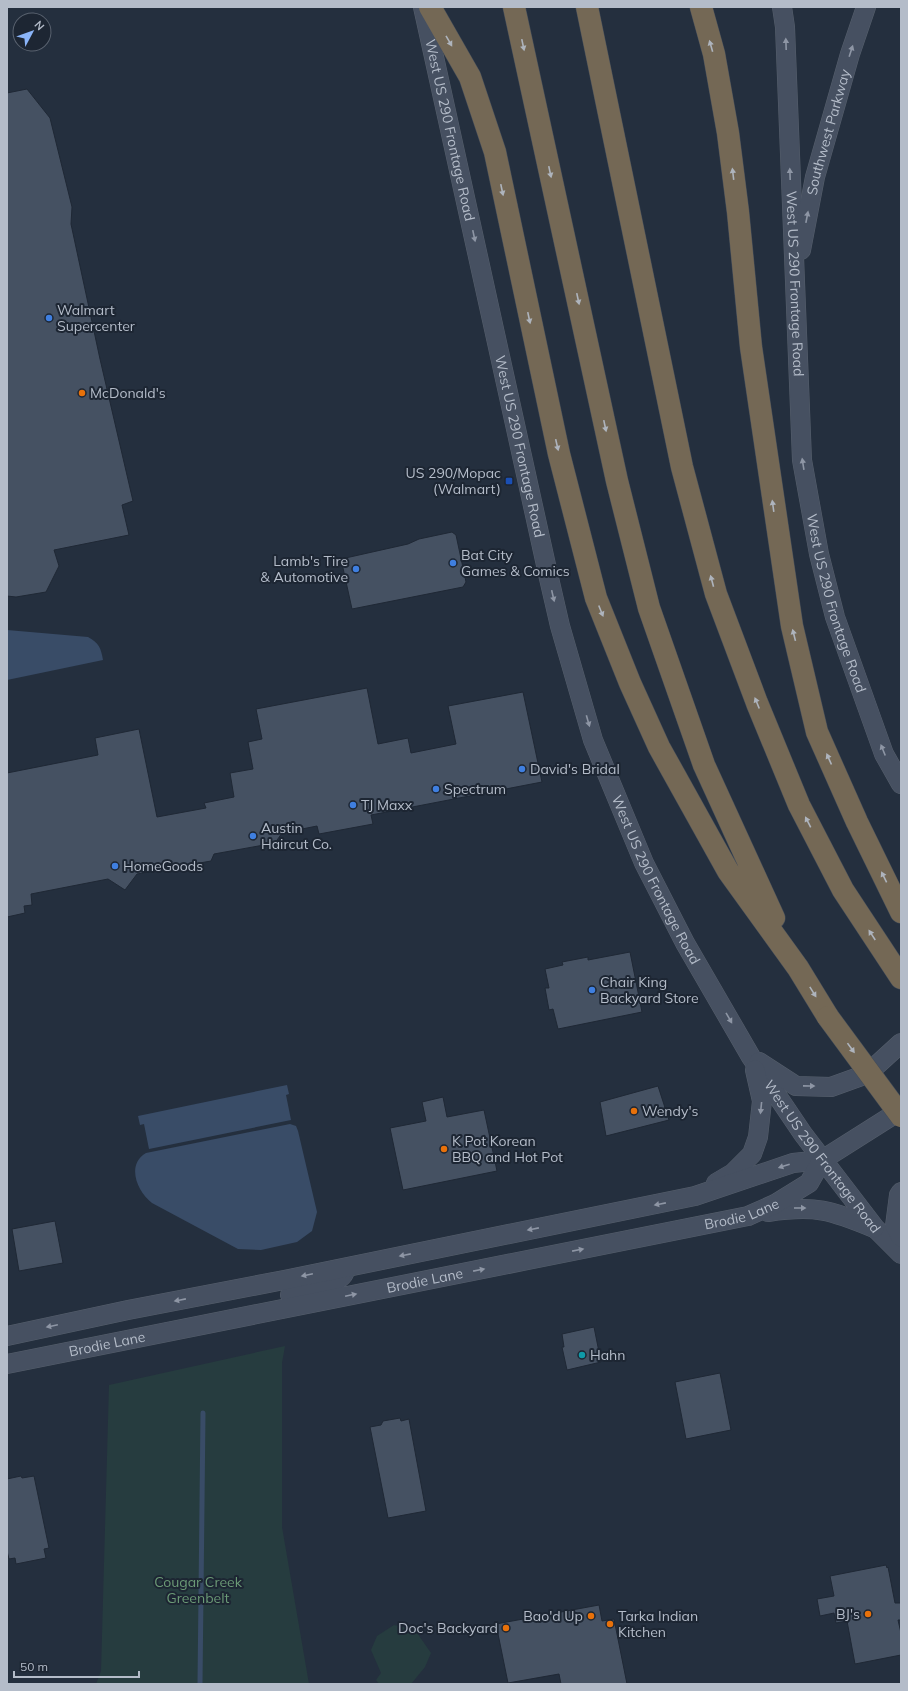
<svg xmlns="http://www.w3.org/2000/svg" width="908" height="1691" viewBox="0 0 908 1691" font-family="Mulish,sans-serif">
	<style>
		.green { fill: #263c3f }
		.water { fill: #394c67 }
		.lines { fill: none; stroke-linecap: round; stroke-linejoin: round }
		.stream { stroke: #394c67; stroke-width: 5 }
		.building { fill: #455162; stroke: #1f2835 }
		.secondary-casing { stroke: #565f6c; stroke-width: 20 }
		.highway-casing { stroke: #434c59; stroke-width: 23 }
		.secondary { stroke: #465061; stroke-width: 19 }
		.highway { stroke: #746855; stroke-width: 22 }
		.highway-bridge-casing { stroke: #434c59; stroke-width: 23; stroke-linecap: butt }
		.highway-bridge { stroke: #746855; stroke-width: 22 }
		.oneway { fill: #aeb4bd }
		.oneway2 { fill: #8e96a5 }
		.shop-dot { fill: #3f7fe0; stroke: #1d2633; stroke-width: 1.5 }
		.food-dot { fill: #e8710a; stroke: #1d2633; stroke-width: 1.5 }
		.transit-dot { fill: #1a4fb4; stroke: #1d2633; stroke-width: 1.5 }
		.culture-dot { fill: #0f9aa8; stroke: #1d2633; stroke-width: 1.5 }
		.labels { text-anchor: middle; stroke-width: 4; stroke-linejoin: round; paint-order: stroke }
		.street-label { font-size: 14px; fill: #b4bcc9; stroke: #1d2633 }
		.poi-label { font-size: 14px; fill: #b4bcc9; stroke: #1d2633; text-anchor: start }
		.park-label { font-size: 14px; fill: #6b9a76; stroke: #1d2633 }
	</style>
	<rect width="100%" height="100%" fill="#242f3e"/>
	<!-- green -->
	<path class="green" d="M 285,1346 L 282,1363 L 282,1527 L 309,1684 L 96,1684 L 101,1671 L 109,1385 Z
		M 394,1625 L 415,1630 L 431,1653 L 425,1667 L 411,1684 L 379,1684 L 376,1680 L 381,1673 L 371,1650 L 377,1636 Z"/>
	<!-- water -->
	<path class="water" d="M 7,630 L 88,637 C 99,643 101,648 103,660 L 7,680 Z
		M 287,1085 L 289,1094 L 286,1095 L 291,1120 L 149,1149 L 144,1124 L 140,1125 L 138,1116 Z
		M 290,1124 L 296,1126 L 298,1131 L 317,1212 L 312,1231 L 297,1242 L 261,1250 L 238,1249 L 152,1203 C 137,1191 126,1165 146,1153 Z"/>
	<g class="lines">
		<!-- stream -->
		<path class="stream" d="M 200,1684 L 203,1413"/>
	</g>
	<!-- building -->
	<path class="building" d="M 27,89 L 50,118 L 72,207 L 71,224 L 100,359 L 133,501 L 122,505 L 129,535 L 54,550 L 59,566 L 46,592 L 16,597 L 7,596 L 7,93 Z
		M 452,532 L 456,535 L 466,582 L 463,587 L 352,609 L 341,559 L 408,544 L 419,539 Z
		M 367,688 L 378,744 L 408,738 L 411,753 L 456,744 L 448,706 L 523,692 L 542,782 L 371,815 L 373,824 L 319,834 L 317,826 L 282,833 L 275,843 L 214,854 L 211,861 L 137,874 L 125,890 L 108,879 L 31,894 L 32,905 L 24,906 L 25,913 L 7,917 L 7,773 L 98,755 L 95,738 L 139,729 L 157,817 L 206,808 L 204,803 L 234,797 L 230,773 L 253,769 L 248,742 L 262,739 L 256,709 Z
		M 630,952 L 642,1012 L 558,1029 L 553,1009 L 549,1010 L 545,988 L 549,988 L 545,969 L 563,965 L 562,962 L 588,957 L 588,960 Z
		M 658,1086 L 669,1120 L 606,1136 L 600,1102 Z
		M 443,1097 L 447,1117 L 484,1110 L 497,1171 L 403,1190 L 390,1128 L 426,1121 L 422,1102 Z
		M 55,1221 L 63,1263 L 19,1271 L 12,1229 Z
		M 594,1327 L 601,1362 L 567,1370 L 562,1347 L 564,1347 L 562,1334 Z
		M 720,1373 L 731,1430 L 686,1439 L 675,1382 Z
		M 400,1418 L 401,1421 L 409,1419 L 426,1511 L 388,1518 L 370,1427 L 381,1425 L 383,1421 Z
		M 21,1476 L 22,1478 L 34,1476 L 49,1548 L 44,1549 L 46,1558 L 16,1564 L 15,1558 L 9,1559 L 7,1551 L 7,1479 Z
		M 886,1565 L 887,1568 L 888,1567 L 895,1603 L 901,1603 L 901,1620 L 898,1620 L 901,1633 L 901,1655 L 855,1664 L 847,1621 L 836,1623 L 834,1613 L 820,1616 L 817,1599 L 834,1596 L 830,1576 Z
		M 599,1605 L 602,1621 L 614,1619 L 627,1684 L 561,1684 L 559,1674 L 508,1683 L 496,1624 Z"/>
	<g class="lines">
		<!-- secondary casing -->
		<g class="secondary-casing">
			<g id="secondary">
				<path id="s1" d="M 423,7 L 548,574 L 560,626 L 593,740 L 644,863 L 685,943 L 751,1057 L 803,1134 L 875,1228 L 901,1254"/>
				<path id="s2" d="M 782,7 L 785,27 L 802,460 L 819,554 L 835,617 L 884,754 L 901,784"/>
				<path id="s3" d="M 801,250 L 815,177 L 850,54 L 866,7"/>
				<path d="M 759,1062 L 796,1086 L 831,1087 L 867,1074 L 901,1043"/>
				<path d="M 716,1183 L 733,1173 L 752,1154 L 758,1137 L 762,1101 L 755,1070"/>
				<path d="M 901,1192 L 899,1195 L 895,1226 L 901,1237"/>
				<path d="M 768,1212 C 815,1205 831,1210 874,1228"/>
				<path d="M 290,1295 C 304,1292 342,1285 345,1271"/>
				<path d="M 7,1336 L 128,1310 L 284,1280 L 695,1196 L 793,1163 L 822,1160"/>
				<path id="s4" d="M 7,1364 L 748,1216 L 775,1204 L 809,1183 L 822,1160 L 901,1110"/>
			</g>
		</g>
		<!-- highway casing -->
		<g class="highway-casing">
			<path id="highway" d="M 430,7 L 470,77 L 495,152 L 559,454 L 596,598 L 630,683 L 659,747 L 728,871 L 798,968 L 828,1017
				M 514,7 L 617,481 L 649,608 L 704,765 L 774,918
				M 587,7 L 682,467 L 716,594 L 757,703 L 799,805 L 843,890 L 901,978
				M 701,7 L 714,54 L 728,133 L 738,212 L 751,347 L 792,626 L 817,732 L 857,822 L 901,912"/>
		</g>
		<!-- secondary -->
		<use href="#secondary" class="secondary"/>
		<!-- highway -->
		<use href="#highway" class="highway"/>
		<!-- highway-bridge casing -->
		<g class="highway-bridge-casing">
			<path id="highway-bridge" d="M 828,1017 L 901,1116"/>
		</g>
		<!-- highway-bridge -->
		<use href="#highway-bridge" class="highway-bridge"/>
	</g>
	<!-- one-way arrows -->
	<defs><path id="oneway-solid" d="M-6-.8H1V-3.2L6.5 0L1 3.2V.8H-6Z"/></defs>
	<g class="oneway">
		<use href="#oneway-solid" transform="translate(449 41) rotate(60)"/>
		<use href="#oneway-solid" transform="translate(523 45) rotate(78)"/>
		<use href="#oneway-solid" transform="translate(711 46) rotate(-106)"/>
		<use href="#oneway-solid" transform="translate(550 172) rotate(78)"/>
		<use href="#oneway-solid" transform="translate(733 174) rotate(-97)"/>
		<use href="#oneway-solid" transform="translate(502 190) rotate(78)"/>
		<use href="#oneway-solid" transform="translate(578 299) rotate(78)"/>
		<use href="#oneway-solid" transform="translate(529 318) rotate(78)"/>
		<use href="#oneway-solid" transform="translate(605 426) rotate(78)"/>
		<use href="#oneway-solid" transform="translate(557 445) rotate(77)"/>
		<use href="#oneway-solid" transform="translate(773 506) rotate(-98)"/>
		<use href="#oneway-solid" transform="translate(712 581) rotate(-105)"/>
		<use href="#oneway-solid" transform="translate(601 611) rotate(68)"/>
		<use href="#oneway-solid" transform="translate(794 635) rotate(-104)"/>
		<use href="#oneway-solid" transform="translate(757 703) rotate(-112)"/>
		<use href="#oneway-solid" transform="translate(829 759) rotate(-114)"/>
		<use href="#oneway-solid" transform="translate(808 822) rotate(-117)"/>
		<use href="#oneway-solid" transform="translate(884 877) rotate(-116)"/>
		<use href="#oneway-solid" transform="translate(872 935) rotate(-123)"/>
		<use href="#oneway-solid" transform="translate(813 992) rotate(58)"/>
		<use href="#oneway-solid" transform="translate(851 1048) rotate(54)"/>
	</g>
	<g class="oneway2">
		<use href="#oneway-solid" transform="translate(786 44) rotate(-92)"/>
		<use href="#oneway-solid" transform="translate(851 51) rotate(-72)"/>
		<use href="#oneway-solid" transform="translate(790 174) rotate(-92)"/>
		<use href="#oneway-solid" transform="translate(807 217) rotate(-79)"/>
		<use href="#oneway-solid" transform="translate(474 236) rotate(78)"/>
		<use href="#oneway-solid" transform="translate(803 464) rotate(-99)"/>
		<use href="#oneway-solid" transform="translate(553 596) rotate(77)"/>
		<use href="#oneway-solid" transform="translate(588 721) rotate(74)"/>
		<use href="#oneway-solid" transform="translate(883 750) rotate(-112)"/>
		<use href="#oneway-solid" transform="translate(729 1018) rotate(60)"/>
		<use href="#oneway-solid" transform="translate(809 1086) rotate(1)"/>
		<use href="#oneway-solid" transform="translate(761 1108) rotate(96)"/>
		<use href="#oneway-solid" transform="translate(784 1166) rotate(162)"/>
		<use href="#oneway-solid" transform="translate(660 1204) rotate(169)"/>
		<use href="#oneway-solid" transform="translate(800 1208)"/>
		<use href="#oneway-solid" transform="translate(533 1229) rotate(169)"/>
		<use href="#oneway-solid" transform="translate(578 1250) rotate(-11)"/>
		<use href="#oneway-solid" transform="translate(405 1255) rotate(169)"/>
		<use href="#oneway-solid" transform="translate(479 1270) rotate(-11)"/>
		<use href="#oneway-solid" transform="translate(307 1275) rotate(168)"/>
		<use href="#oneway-solid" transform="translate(351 1295) rotate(-12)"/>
		<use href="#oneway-solid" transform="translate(180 1300) rotate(169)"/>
		<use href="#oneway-solid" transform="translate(52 1326) rotate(168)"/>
	</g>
	<!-- markers -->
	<g class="shop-dot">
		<circle cx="49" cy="318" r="4"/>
		<circle cx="453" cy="563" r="4"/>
		<circle cx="356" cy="569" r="4"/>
		<circle cx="522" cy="769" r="4"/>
		<circle cx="436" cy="789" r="4"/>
		<circle cx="353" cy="805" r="4"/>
		<circle cx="253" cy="836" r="4"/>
		<circle cx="115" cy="866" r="4"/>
		<circle cx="592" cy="990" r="4"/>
	</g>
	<g class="food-dot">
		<circle cx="82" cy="393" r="4"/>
		<circle cx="634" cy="1111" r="4"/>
		<circle cx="444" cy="1149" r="4"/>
		<circle cx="868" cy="1614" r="4"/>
		<circle cx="591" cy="1616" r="4"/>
		<circle cx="610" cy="1624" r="4"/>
		<circle cx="506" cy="1628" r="4"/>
	</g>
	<rect class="transit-dot" x="505" y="477" width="8" height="8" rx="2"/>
	<circle class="culture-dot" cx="582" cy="1355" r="4"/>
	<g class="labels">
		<!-- street labels -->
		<g class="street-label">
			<text dy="5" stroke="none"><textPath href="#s1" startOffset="126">West US 290 Frontage Road</textPath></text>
			<text dy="5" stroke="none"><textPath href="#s3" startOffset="121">Southwest Parkway</textPath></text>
			<text dy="5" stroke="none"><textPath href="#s2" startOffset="277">West US 290 Frontage Road</textPath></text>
			<text dy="5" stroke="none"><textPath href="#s1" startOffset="450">West US 290 Frontage Road</textPath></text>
			<text dy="5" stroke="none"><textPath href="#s2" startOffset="601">West US 290 Frontage Road</textPath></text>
			<text dy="5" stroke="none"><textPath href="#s1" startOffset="906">West US 290 Frontage Road</textPath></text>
			<text dy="5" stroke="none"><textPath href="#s1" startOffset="1230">West US 290 Frontage Road</textPath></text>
			<text dy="5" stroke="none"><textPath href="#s4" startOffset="750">Brodie Lane</textPath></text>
			<text dy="5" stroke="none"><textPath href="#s4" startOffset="426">Brodie Lane</textPath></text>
			<text dy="5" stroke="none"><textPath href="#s4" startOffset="102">Brodie Lane</textPath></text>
		</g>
		<!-- poi labels -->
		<g class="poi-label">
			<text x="57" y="315">Walmart<tspan x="57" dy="16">Supercenter</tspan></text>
			<text x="90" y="398">McDonald's</text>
			<text x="501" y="478" text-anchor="end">US 290/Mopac<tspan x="501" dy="16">(Walmart)</tspan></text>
			<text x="461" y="560">Bat City<tspan x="461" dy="16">Games &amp; Comics</tspan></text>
			<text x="348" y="566" text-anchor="end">Lamb's Tire<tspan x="348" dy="16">&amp; Automotive</tspan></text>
			<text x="530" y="774">David's Bridal</text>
			<text x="444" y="794">Spectrum</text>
			<text x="361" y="810">TJ Maxx</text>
			<text x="261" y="833">Austin<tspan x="261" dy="16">Haircut Co.</tspan></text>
			<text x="123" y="871">HomeGoods</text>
			<text x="600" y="987">Chair King<tspan x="600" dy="16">Backyard Store</tspan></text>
			<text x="642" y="1116">Wendy's</text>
			<text x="452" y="1146">K Pot Korean<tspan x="452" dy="16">BBQ and Hot Pot</tspan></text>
			<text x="590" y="1360">Hahn</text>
			<text x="860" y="1619" text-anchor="end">BJ's</text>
			<text x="583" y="1621" text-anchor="end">Bao'd Up</text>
			<text x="618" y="1621">Tarka Indian<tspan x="618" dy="16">Kitchen</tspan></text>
			<text x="498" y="1633" text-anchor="end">Doc's Backyard</text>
		</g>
		<!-- park labels -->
		<g class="park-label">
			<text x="198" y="1587">Cougar Creek<tspan x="198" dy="16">Greenbelt</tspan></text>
		</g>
	</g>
	<!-- border -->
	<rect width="908" height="1691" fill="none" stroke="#b4bcc9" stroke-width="16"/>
	<!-- north arrow -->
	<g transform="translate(32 32) rotate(49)"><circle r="19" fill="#1d2633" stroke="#59626f"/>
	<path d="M0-3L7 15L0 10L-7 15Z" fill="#8ab4f8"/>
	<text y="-6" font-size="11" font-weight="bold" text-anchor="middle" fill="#b4bcc9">N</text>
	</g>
	<!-- scale -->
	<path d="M14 1671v6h125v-6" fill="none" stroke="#b4bcc9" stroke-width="2"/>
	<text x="20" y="1671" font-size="12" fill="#b4bcc9" stroke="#1d2633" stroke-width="3" paint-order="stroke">50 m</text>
</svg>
